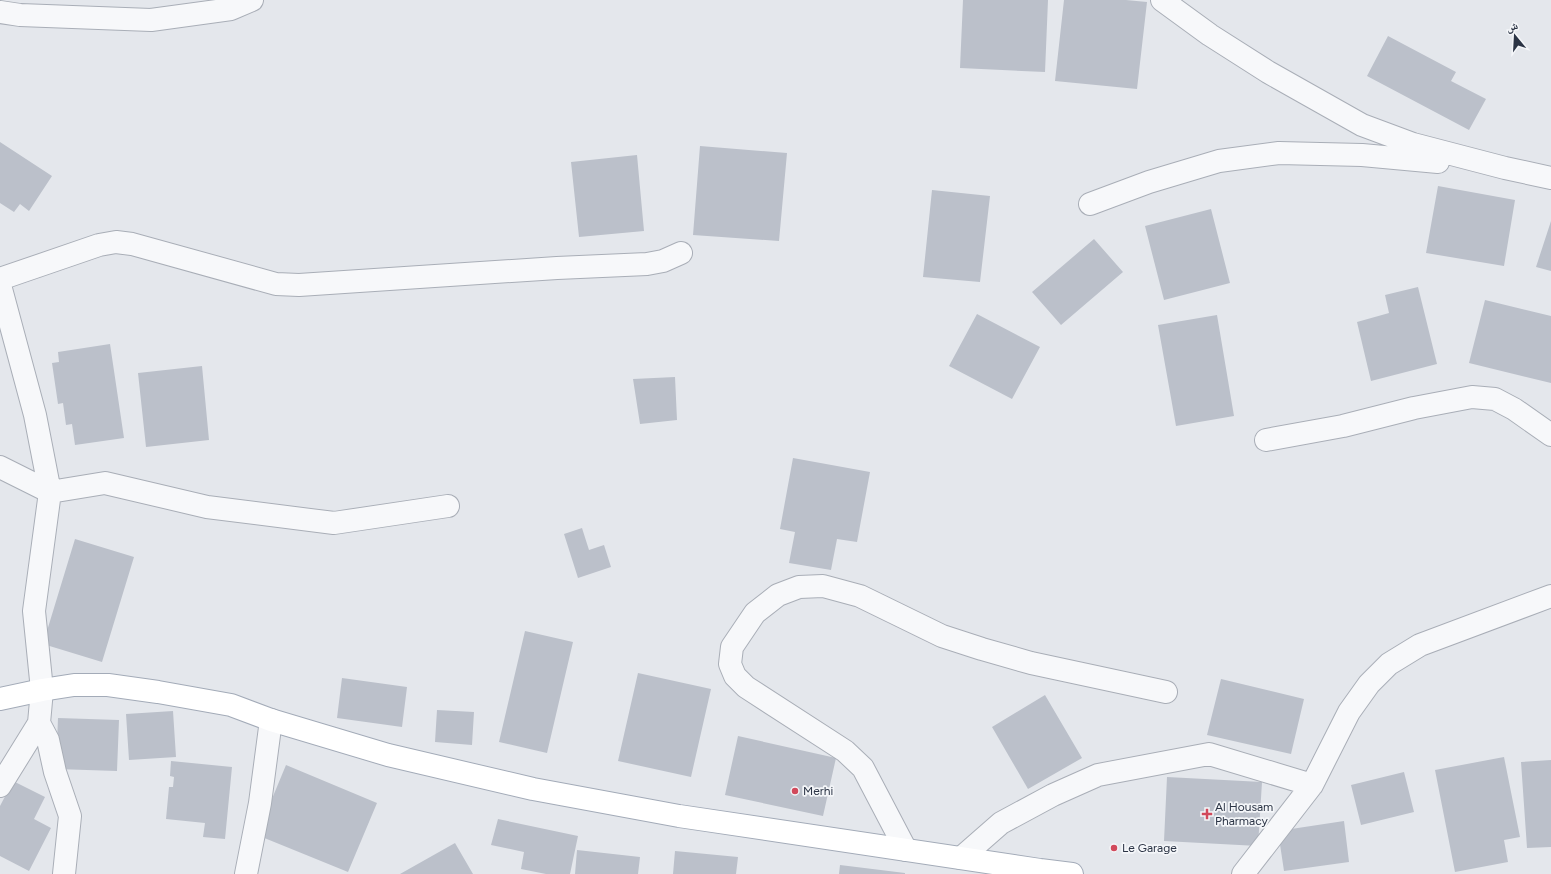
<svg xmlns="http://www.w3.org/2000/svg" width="1551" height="874" viewBox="0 0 1551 874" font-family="Figtree,'Noto Naskh Arabic',sans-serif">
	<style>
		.building { fill: #bbc0ca }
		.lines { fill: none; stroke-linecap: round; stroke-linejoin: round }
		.minor-casing { stroke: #a9aeb7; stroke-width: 24 }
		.major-casing { stroke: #a3abb8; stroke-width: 24 }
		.minor { stroke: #f7f8fa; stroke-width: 22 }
		.major { stroke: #fff; stroke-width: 22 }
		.poi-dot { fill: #d1495b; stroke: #f4f6f9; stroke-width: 1.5 }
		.labels { text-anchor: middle; stroke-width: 3.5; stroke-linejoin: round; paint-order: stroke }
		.poi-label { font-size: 12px; fill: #2b3445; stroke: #f4f6f9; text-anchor: start }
	</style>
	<rect width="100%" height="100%" fill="#e4e7ec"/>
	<!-- building -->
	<path class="building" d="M 963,0 L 1048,0 L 1045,72 L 960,68 Z
		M 1064,0 L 1126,0 L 1147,2 L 1137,89 L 1055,81 Z
		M 1388,36 L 1456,72 L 1451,81 L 1486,99 L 1469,130 L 1367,76 Z
		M 0,142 L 52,176 L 29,211 L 20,204 L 14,212 L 0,203 Z
		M 700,146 L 787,153 L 779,241 L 693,235 Z
		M 637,155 L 644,231 L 579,237 L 571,162 Z
		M 1438,186 L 1515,200 L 1504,266 L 1426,253 Z
		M 932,190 L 990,196 L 980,282 L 923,277 Z
		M 1211,209 L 1230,283 L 1164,300 L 1145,226 Z
		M 1551,221 L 1551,271 L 1536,267 Z
		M 1094,239 L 1123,272 L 1061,325 L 1032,292 Z
		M 1418,287 L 1437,364 L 1371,381 L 1357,322 L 1389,313 L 1385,295 Z
		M 1485,300 L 1551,316 L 1551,383 L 1469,363 Z
		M 977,314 L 1040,347 L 1012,399 L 949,366 Z
		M 1217,315 L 1234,416 L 1176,426 L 1158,325 Z
		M 110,344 L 124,438 L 75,445 L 72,424 L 66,425 L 63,403 L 58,404 L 52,363 L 59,362 L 58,352 Z
		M 202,366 L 209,440 L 146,447 L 138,373 Z
		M 675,377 L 677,420 L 640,424 L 633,379 Z
		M 793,458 L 870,472 L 857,542 L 837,539 L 831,570 L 789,563 L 795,532 L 780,529 Z
		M 582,528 L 589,550 L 604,545 L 611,567 L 578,578 L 564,534 Z
		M 75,539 L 134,557 L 102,662 L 43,644 Z
		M 525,631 L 573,642 L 547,753 L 499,742 Z
		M 638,673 L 711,689 L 691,777 L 618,761 Z
		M 342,678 L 407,687 L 402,727 L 337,718 Z
		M 1221,679 L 1304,699 L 1291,754 L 1207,735 Z
		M 1045,695 L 1082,758 L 1028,789 L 992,727 Z
		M 437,710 L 474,712 L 472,745 L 435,742 Z
		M 173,711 L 176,757 L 129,760 L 126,714 Z
		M 58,718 L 119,720 L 117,771 L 56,769 Z
		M 738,736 L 836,758 L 823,816 L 725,795 Z
		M 1504,757 L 1520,837 L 1504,840 L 1508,862 L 1455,872 L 1435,770 Z
		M 1551,760 L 1551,847 L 1527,848 L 1521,762 Z
		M 171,761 L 232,767 L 225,839 L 203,837 L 205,823 L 166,819 L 169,787 L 173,787 L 174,777 L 170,776 Z
		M 286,765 L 377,803 L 348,872 L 257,835 Z
		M 1404,772 L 1414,812 L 1361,825 L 1351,785 Z
		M 1167,777 L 1262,782 L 1258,846 L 1164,841 Z
		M 13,781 L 45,797 L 34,819 L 51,828 L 29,871 L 0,856 L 0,806 Z
		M 498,819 L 578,836 L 570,874 L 546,874 L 521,869 L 524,852 L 491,845 Z
		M 1344,821 L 1349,862 L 1284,871 L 1278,831 Z
		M 455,843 L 473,874 L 400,874 Z
		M 577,850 L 640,857 L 638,874 L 575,874 Z
		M 675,851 L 738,857 L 736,874 L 673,874 Z
		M 840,865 L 905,873 L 905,874 L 839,874 Z"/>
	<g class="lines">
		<!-- minor casing -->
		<g class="minor-casing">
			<path id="minor" d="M 1162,0 L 1210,35 L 1268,72 L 1362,125 L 1413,144 L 1505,168 L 1551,178
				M 0,12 L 20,15 L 151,20 L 231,9 L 252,0
				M 1090,204 L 1149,182 L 1219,161 L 1279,153 L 1362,155 L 1438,162
				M 0,279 L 99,245 L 116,242 L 132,244 L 276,284 L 299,285 L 557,268 L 647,264 L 663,261 L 681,253
				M 0,285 L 35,415 L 50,492 L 34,611 L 42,690 L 39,723 L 48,740 L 55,772 L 70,816 L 64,874
				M 1266,440 L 1343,426 L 1414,408 L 1472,397 L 1495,399 L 1514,409 L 1551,435
				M 0,467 L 50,492 L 105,483 L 207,507 L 334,523 L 448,506
				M 0,786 L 39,723
				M 906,850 L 863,768 L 845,751 L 746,687 L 735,676 L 730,664 L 732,647 L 755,613 L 778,595 L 799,587 L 823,586 L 860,596 L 942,636 L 982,649 L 1031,663 L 1166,692
				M 961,858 L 1001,823 L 1053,795 L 1098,775 L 1209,754 L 1312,785
				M 246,874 L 260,803 L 271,720
				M 1243,874 L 1312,785 L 1349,712 L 1369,684 L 1389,664 L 1420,645 L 1551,596"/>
		</g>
		<!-- major casing -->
		<g class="major-casing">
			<path id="major" d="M 0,699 L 42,690 L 74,685 L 108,685 L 158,692 L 231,705 L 271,720 L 388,755 L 533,789 L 679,816 L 1040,870 L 1072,874"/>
		</g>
		<!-- minor -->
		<use href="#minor" class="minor"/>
		<!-- major -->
		<use href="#major" class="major"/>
	</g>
	<!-- markers -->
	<g class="poi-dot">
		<circle cx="795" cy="791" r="4"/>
		<path d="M1205 808h4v4h4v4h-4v4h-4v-4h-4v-4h4z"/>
		<circle cx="1114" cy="848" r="4"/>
	</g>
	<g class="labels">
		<!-- poi labels -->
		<g class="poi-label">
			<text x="803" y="795">Merhi</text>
			<text x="1215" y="811">Al Housam<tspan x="1215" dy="14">Pharmacy</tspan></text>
			<text x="1122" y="852">Le Garage</text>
		</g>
	</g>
	<!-- north arrow -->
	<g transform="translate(1515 36) rotate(342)" stroke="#f4f6f9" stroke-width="3" paint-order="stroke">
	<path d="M0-3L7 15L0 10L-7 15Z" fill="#2b3445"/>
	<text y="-6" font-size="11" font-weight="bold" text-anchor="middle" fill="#2b3445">ش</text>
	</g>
</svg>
